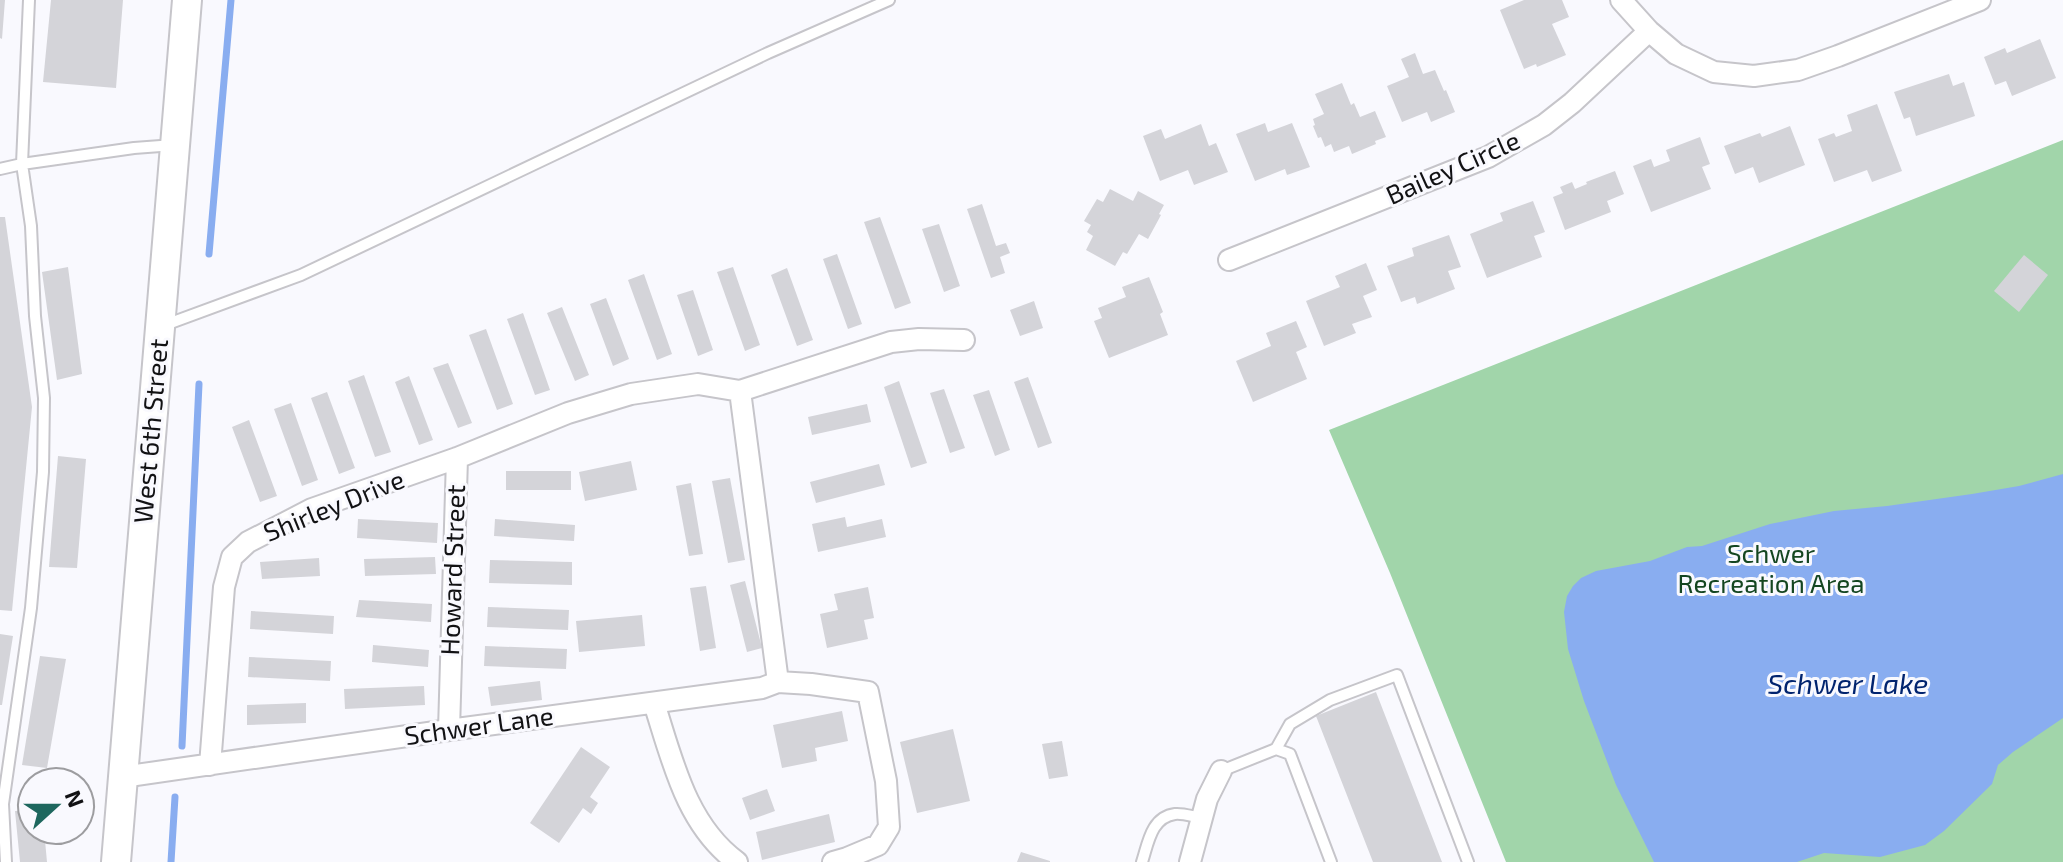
<svg xmlns="http://www.w3.org/2000/svg" width="2063" height="862" viewBox="0 0 2063 862" font-family="'Exo 2',sans-serif">
	<style>
		.green { fill: #a1d5aa }
		.water { fill: #89adf0 }
		.lines { fill: none; stroke-linecap: round; stroke-linejoin: round }
		.stream { stroke: #89adf0; stroke-width: 7 }
		.building { fill: #d4d4d9 }
		.lane-casing { stroke: #c6c5ca; stroke-width: 14 }
		.street-casing { stroke: #c6c5ca; stroke-width: 24 }
		.secondary-casing { stroke: #c6c5ca; stroke-width: 32 }
		.lane { stroke: #fff; stroke-width: 10 }
		.street { stroke: #fff; stroke-width: 20 }
		.secondary { stroke: #fff; stroke-width: 28 }
		.labels { text-anchor: middle; stroke-width: 6; stroke-linejoin: round; paint-order: stroke }
		.street-label { font-size: 26px; fill: #121214; stroke: #f9f9fe }
		.park-label { font-size: 26px; fill: #144621; stroke: #f9f9fe }
		.water-label { font-size: 28px; font-style: italic; fill: #01246f; stroke: #f9f9fe }
	</style>
	<rect width="100%" height="100%" fill="#f9f9fe"/>
	<!-- green -->
	<path class="green" d="M 2063,140 L 2063,862 L 1506,862 L 1390,573 L 1329,430 Z"/>
	<!-- water -->
	<path class="water" d="M 2063,474 L 2063,718 L 2013,752 L 1998,765 L 1992,784 L 1944,831 L 1925,845 L 1880,857 L 1824,853 L 1797,862 L 1654,862 L 1616,785 L 1584,701 L 1568,649 L 1564,612 L 1567,596 L 1573,586 L 1581,578 L 1596,571 L 1650,561 L 1687,547 L 1702,546 L 1770,524 L 1834,511 L 1887,506 L 1972,494 L 2019,486 Z"/>
	<g class="lines">
		<!-- stream -->
		<path class="stream" d="M 209,254 L 231,0
			M 182,746 L 199,384
			M 171,862 L 175,797"/>
	</g>
	<!-- building -->
	<path class="building" d="M 0,0 L 5,0 L 2,39 L 0,38 Z
		M 51,0 L 123,0 L 116,88 L 43,82 Z
		M 1524,0 L 1562,0 L 1569,17 L 1552,24 L 1566,55 L 1537,67 L 1536,64 L 1524,69 L 1500,10 Z
		M 2040,39 L 2056,78 L 2012,96 L 2006,81 L 1995,85 L 1984,57 L 2005,48 L 2007,53 Z
		M 1415,53 L 1423,74 L 1435,70 L 1444,91 L 1446,90 L 1455,112 L 1431,122 L 1427,112 L 1402,122 L 1387,86 L 1409,77 L 1401,59 Z
		M 1949,74 L 1953,86 L 1964,82 L 1975,116 L 1916,136 L 1910,117 L 1904,119 L 1894,92 Z
		M 1342,83 L 1351,105 L 1354,103 L 1360,117 L 1375,111 L 1386,137 L 1375,141 L 1376,144 L 1352,154 L 1349,146 L 1334,152 L 1331,144 L 1325,147 L 1321,137 L 1318,138 L 1313,126 L 1315,125 L 1313,119 L 1324,114 L 1315,94 Z
		M 1877,104 L 1902,171 L 1872,182 L 1867,170 L 1834,182 L 1818,139 L 1834,133 L 1836,137 L 1852,131 L 1847,115 Z
		M 1265,123 L 1268,132 L 1292,123 L 1310,167 L 1287,175 L 1285,169 L 1255,181 L 1236,134 Z
		M 1201,124 L 1209,146 L 1216,143 L 1228,172 L 1194,185 L 1188,170 L 1160,181 L 1143,136 L 1161,129 L 1165,139 Z
		M 1790,126 L 1805,165 L 1759,183 L 1753,167 L 1735,174 L 1724,146 L 1760,133 L 1762,137 Z
		M 1700,137 L 1710,164 L 1702,167 L 1711,189 L 1651,212 L 1633,166 L 1651,159 L 1654,167 L 1670,161 L 1666,150 Z
		M 1615,171 L 1624,194 L 1607,201 L 1611,212 L 1565,230 L 1553,197 L 1563,193 L 1560,187 L 1572,182 L 1575,189 L 1587,184 L 1586,182 Z
		M 1110,189 L 1133,201 L 1138,191 L 1164,205 L 1159,214 L 1161,215 L 1148,239 L 1139,234 L 1127,254 L 1123,252 L 1115,266 L 1086,250 L 1093,236 L 1087,232 L 1091,225 L 1084,221 L 1097,199 L 1103,202 Z
		M 1533,201 L 1545,232 L 1534,236 L 1542,257 L 1487,278 L 1470,234 L 1503,221 L 1500,213 Z
		M 982,204 L 996,246 L 1006,243 L 1010,253 L 1000,257 L 1005,273 L 991,278 L 967,209 Z
		M 0,217 L 5,217 L 32,407 L 12,611 L 0,610 Z
		M 880,217 L 911,303 L 895,309 L 864,222 Z
		M 939,224 L 960,286 L 944,292 L 922,229 Z
		M 1449,235 L 1461,267 L 1448,271 L 1455,289 L 1417,304 L 1415,297 L 1401,302 L 1387,266 L 1414,256 L 1412,248 Z
		M 837,254 L 862,324 L 848,329 L 823,259 Z
		M 2024,255 L 2048,275 L 2019,312 L 1994,291 Z
		M 1366,263 L 1377,290 L 1363,296 L 1372,317 L 1352,324 L 1356,333 L 1324,346 L 1306,301 L 1340,287 L 1335,276 Z
		M 68,267 L 82,374 L 57,380 L 42,272 Z
		M 733,267 L 760,345 L 745,351 L 717,272 Z
		M 787,268 L 813,340 L 797,346 L 771,275 Z
		M 644,274 L 672,354 L 657,360 L 628,280 Z
		M 1149,277 L 1163,312 L 1160,314 L 1168,335 L 1109,358 L 1094,321 L 1102,318 L 1098,308 L 1126,297 L 1122,287 Z
		M 693,290 L 713,350 L 698,356 L 677,295 Z
		M 606,298 L 629,359 L 613,366 L 590,304 Z
		M 1034,301 L 1043,328 L 1020,336 L 1010,310 Z
		M 562,307 L 589,375 L 575,381 L 547,313 Z
		M 523,313 L 550,390 L 535,395 L 507,319 Z
		M 1296,321 L 1307,347 L 1296,352 L 1307,379 L 1253,402 L 1236,361 L 1271,346 L 1266,333 Z
		M 486,329 L 513,404 L 497,410 L 469,335 Z
		M 448,363 L 472,423 L 458,428 L 433,368 Z
		M 364,375 L 391,452 L 375,457 L 348,381 Z
		M 409,376 L 433,440 L 419,445 L 395,382 Z
		M 1028,377 L 1052,443 L 1038,448 L 1014,382 Z
		M 899,381 L 927,463 L 911,468 L 884,387 Z
		M 944,389 L 965,448 L 950,453 L 930,393 Z
		M 989,390 L 1010,450 L 995,456 L 973,395 Z
		M 327,392 L 355,468 L 339,474 L 311,398 Z
		M 291,403 L 318,480 L 302,486 L 274,409 Z
		M 867,404 L 871,422 L 812,435 L 808,417 Z
		M 249,420 L 277,496 L 260,502 L 232,427 Z
		M 58,456 L 86,459 L 77,568 L 49,567 Z
		M 631,461 L 637,490 L 585,501 L 579,472 Z
		M 879,464 L 885,485 L 816,503 L 810,482 Z
		M 506,471 L 571,471 L 571,490 L 506,490 Z
		M 730,478 L 745,560 L 728,563 L 712,481 Z
		M 691,483 L 703,554 L 689,556 L 676,486 Z
		M 845,517 L 847,527 L 882,519 L 886,537 L 818,552 L 812,524 Z
		M 358,519 L 438,523 L 437,543 L 357,538 Z
		M 495,519 L 575,525 L 574,541 L 494,536 Z
		M 435,557 L 436,574 L 365,576 L 364,559 Z
		M 319,558 L 320,576 L 262,579 L 260,562 Z
		M 490,560 L 572,562 L 572,585 L 489,583 Z
		M 745,581 L 762,648 L 747,652 L 730,585 Z
		M 706,586 L 716,648 L 700,651 L 690,588 Z
		M 868,587 L 874,618 L 864,620 L 868,639 L 827,648 L 820,614 L 838,610 L 834,594 Z
		M 359,600 L 432,604 L 431,622 L 356,617 Z
		M 488,607 L 569,610 L 568,630 L 487,627 Z
		M 251,611 L 334,616 L 333,634 L 250,629 Z
		M 642,615 L 645,646 L 579,652 L 576,621 Z
		M 0,634 L 13,636 L 2,705 L 0,705 Z
		M 373,645 L 429,650 L 428,667 L 372,662 Z
		M 485,646 L 567,649 L 566,669 L 484,666 Z
		M 40,656 L 66,659 L 47,768 L 22,765 Z
		M 249,657 L 331,661 L 330,681 L 248,677 Z
		M 540,681 L 542,700 L 491,706 L 488,687 Z
		M 424,686 L 425,705 L 345,709 L 344,689 Z
		M 1376,692 L 1442,862 L 1373,862 L 1316,716 Z
		M 306,703 L 306,723 L 247,725 L 247,705 Z
		M 842,711 L 848,741 L 815,748 L 817,761 L 782,768 L 773,725 Z
		M 953,729 L 970,801 L 917,813 L 900,742 Z
		M 1062,741 L 1068,776 L 1049,779 L 1042,744 Z
		M 581,747 L 610,767 L 590,797 L 598,803 L 591,814 L 583,808 L 559,843 L 530,823 Z
		M 767,789 L 775,811 L 750,820 L 742,798 Z
		M 32,810 L 32,830 L 44,830 L 47,862 L 20,862 L 15,811 Z
		M 829,814 L 835,842 L 762,860 L 756,832 Z
		M 1021,852 L 1050,861 L 1050,862 L 1017,862 Z"/>
	<g class="lines">
		<!-- lane casing -->
		<g class="lane-casing">
			<path id="lane" d="M 29,0 L 22,164 L 134,148 L 174,145
				M 0,169 L 22,164 L 31,226 L 35,316 L 44,398 L 43,472 L 31,608 L 3,804 L 6,862
				M 165,325 L 301,275 L 768,53 L 889,0
				M 1276,749 L 1290,724 L 1330,700 L 1397,675 L 1468,862
				M 1221,771 L 1276,749 L 1290,754 L 1331,862
				M 1142,862 C 1148,844 1151,817 1175,814 C 1183,813 1194,817 1202,818"/>
		</g>
		<!-- street casing -->
		<g class="street-casing">
			<path id="street" d="M 1621,0 L 1649,31 L 1676,54 L 1714,72 L 1754,76 L 1798,70 L 1838,56 L 1980,0
				M 1229,260 L 1488,157 L 1544,125 L 1572,103 L 1649,31
				M 778,682 L 811,684 L 868,692 L 886,781 L 889,827 L 878,845 L 847,858 L 833,862
				M 654,703 C 672,759 686,825 737,862
				M 449,730 L 457,458
				M 210,765 L 224,587 L 232,557 L 248,542 L 312,509 L 457,458 L 568,413 L 631,394 L 698,384 L 740,391 L 891,342 L 919,339 L 964,340
				M 122,777 L 449,730 L 762,688 L 778,682 L 740,391
				M 1190,862 L 1207,799 L 1221,771"/>
		</g>
		<!-- secondary casing -->
		<g class="secondary-casing">
			<path id="secondary" d="M 116,862 L 187,0"/>
		</g>
		<!-- lane -->
		<use href="#lane" class="lane"/>
		<!-- street -->
		<use href="#street" class="street"/>
		<!-- secondary -->
		<use href="#secondary" class="secondary"/>
	</g>
	<g class="labels">
		<!-- street labels -->
		<g class="street-label">
			<text transform="translate(1453 168) rotate(-24)" y="9">Bailey Circle</text>
			<text transform="translate(151 431) rotate(-85)" y="9">West 6th Street</text>
			<text transform="translate(334 506) rotate(-22)" y="9">Shirley Drive</text>
			<text transform="translate(453 570) rotate(-88)" y="9">Howard Street</text>
			<text transform="translate(479 726) rotate(-8)" y="9">Schwer Lane</text>
		</g>
		<!-- park labels -->
		<g class="park-label">
			<text x="1771" y="563">Schwer<tspan x="1771" dy="30">Recreation Area</tspan></text>
		</g>
		<!-- water labels -->
		<g class="water-label">
			<text x="1848" y="694">Schwer Lake</text>
		</g>
	</g>
	<!-- north arrow -->
	<g transform="translate(56 806) rotate(69)"><circle r="38" fill="#f9f9fe" stroke="#9d9da0" stroke-width="2"/>
	<path d="M0-6L14 30L0 20L-14 30Z" fill="#1e675e"/>
	<text y="-12" font-size="22" font-weight="bold" text-anchor="middle" fill="#121214">N</text>
	</g>
</svg>
